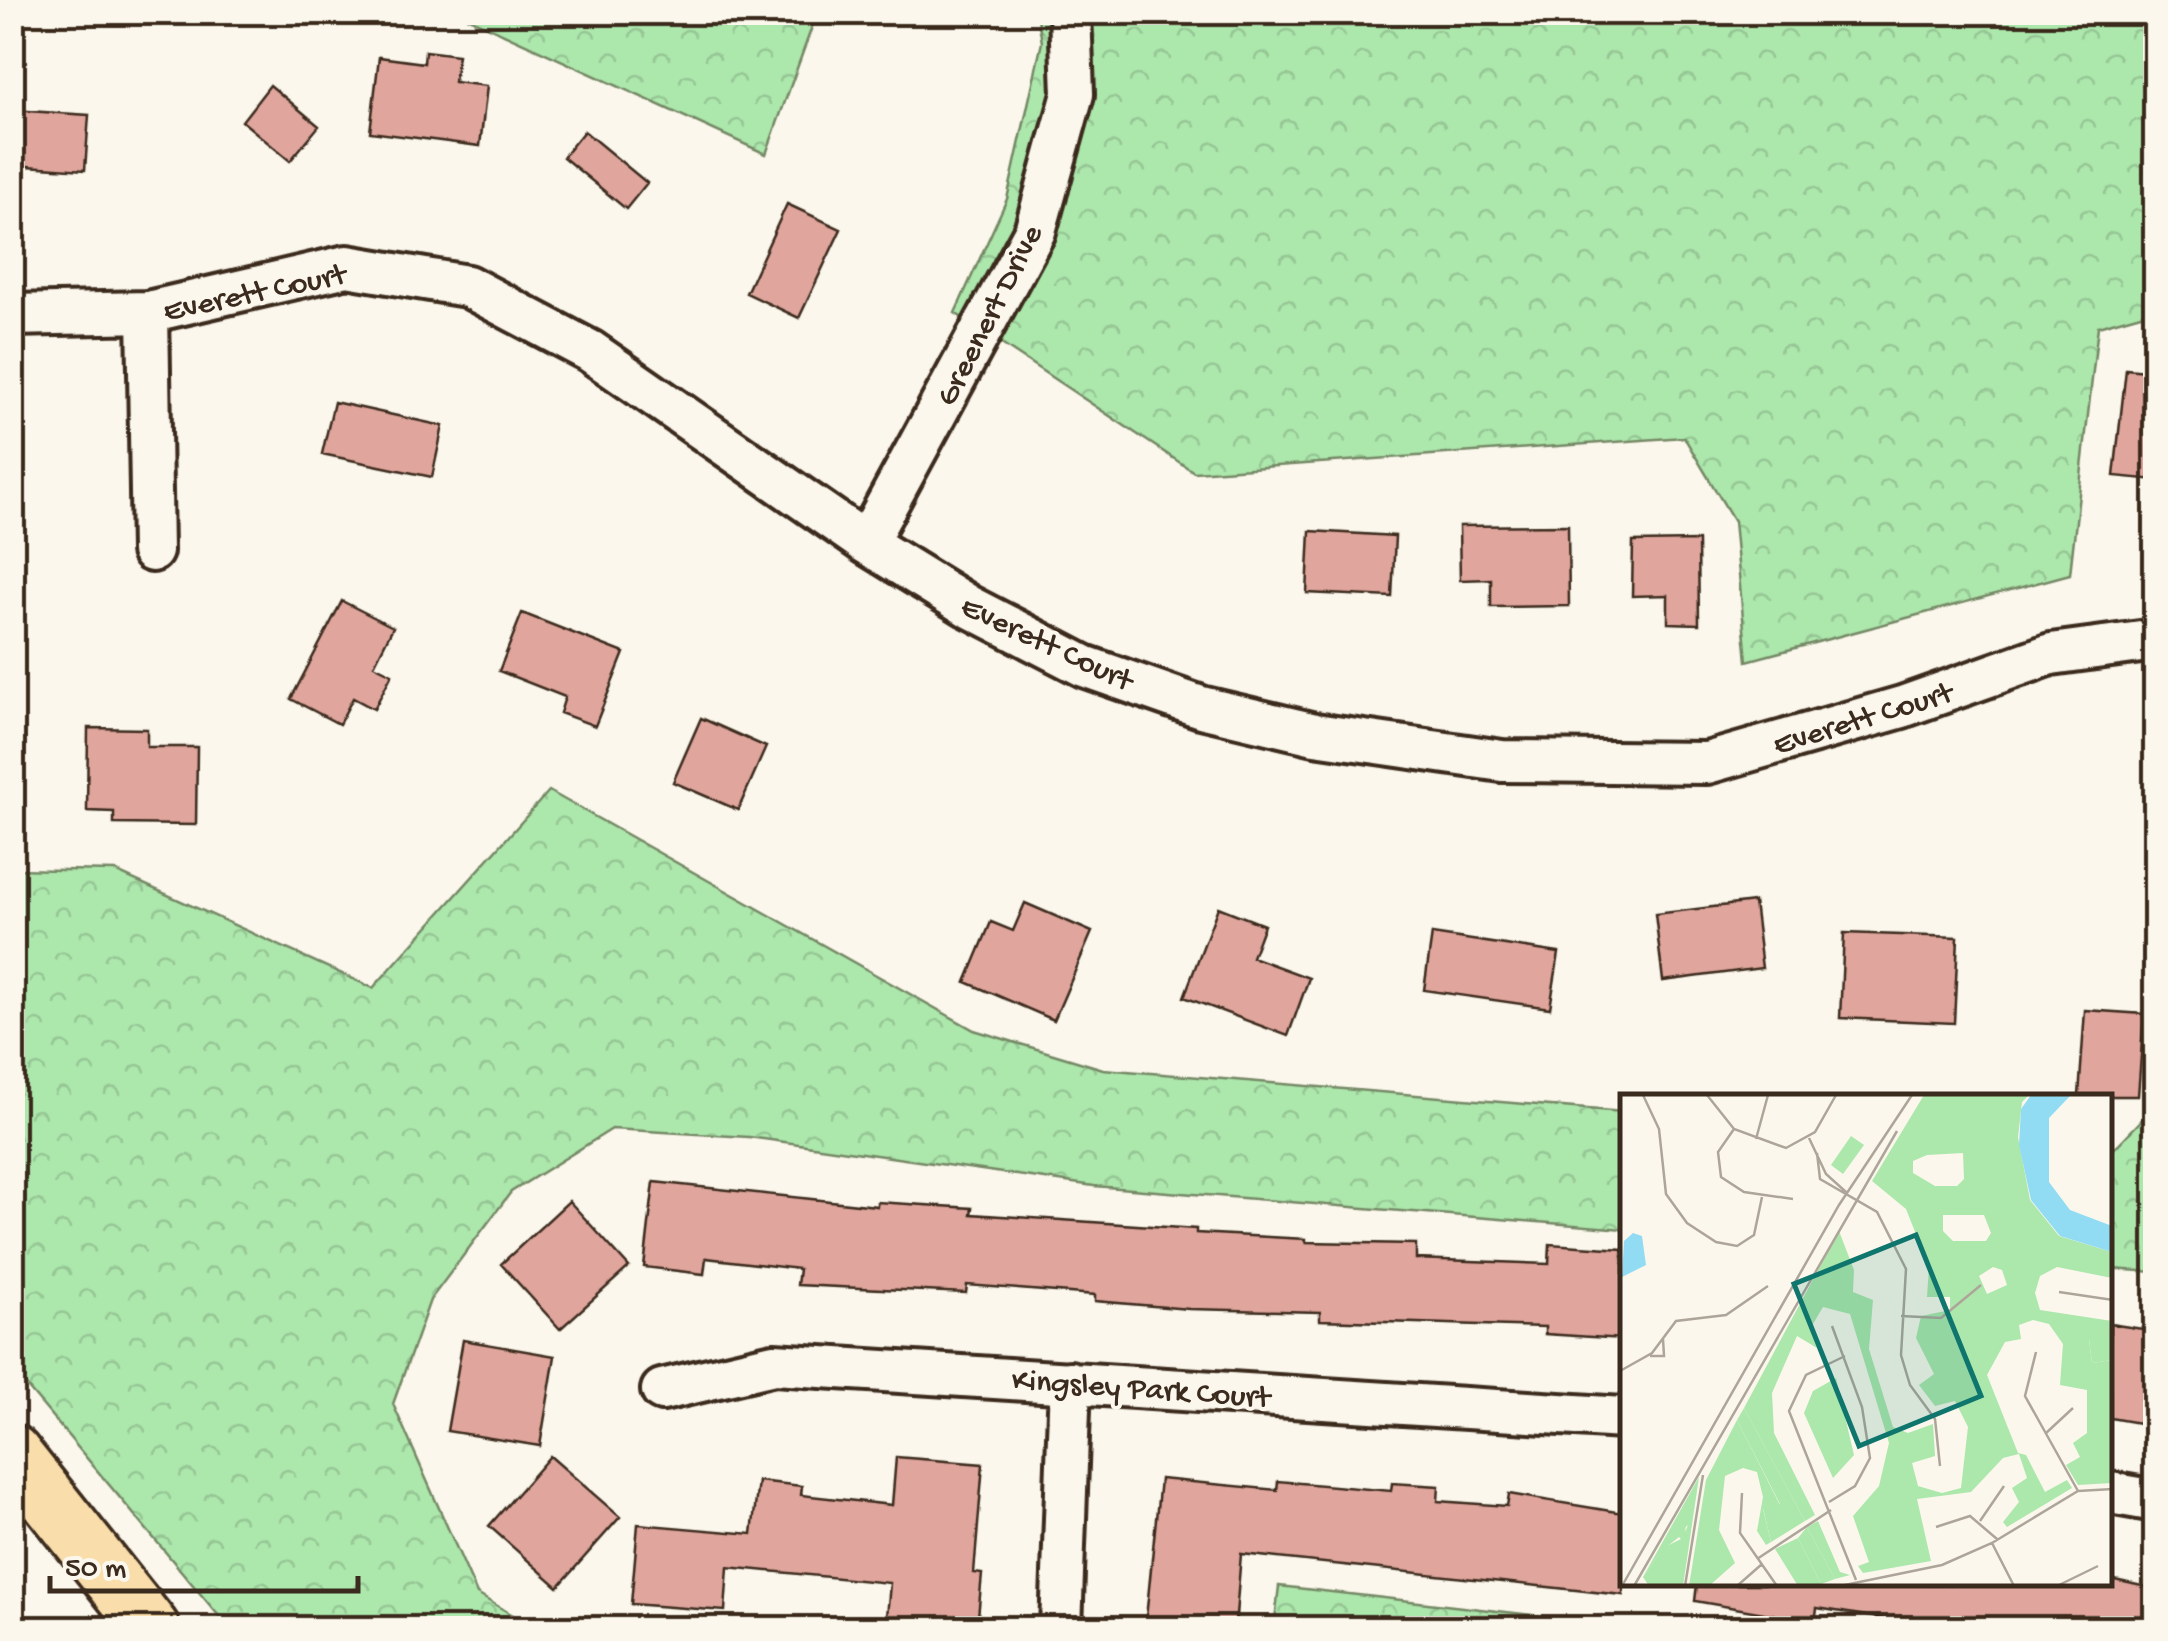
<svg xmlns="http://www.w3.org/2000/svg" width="2168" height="1641" viewBox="0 0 2168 1641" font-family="'Gochi Hand',sans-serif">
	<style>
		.forest { fill: url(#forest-crowns); stroke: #748865; stroke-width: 2.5 }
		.building { fill: #e0a69d; stroke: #3b2a1e; stroke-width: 2.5 }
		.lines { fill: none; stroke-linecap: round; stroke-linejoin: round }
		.minor-casing { stroke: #3b2a1e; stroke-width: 48 }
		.trunk-casing { stroke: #3b2a1e; stroke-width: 62 }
		.minor { stroke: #fbf7ec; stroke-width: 40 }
		.trunk { stroke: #f9deab; stroke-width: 55 }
		.labels { text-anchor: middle; stroke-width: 8; stroke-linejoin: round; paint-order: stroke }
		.street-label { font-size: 32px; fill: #3b2a1e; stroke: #fbf7ec }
		.inset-road { fill: none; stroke: #aea59a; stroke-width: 2.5 }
		.view { fill: #0f766e; fill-opacity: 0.15; stroke: #0f766e; stroke-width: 5 }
		.inset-edge { fill: none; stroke: #3b2a1e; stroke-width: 5 }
	</style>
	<defs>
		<pattern id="forest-crowns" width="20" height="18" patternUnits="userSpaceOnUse" patternTransform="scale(2.5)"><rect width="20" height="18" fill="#ace7ac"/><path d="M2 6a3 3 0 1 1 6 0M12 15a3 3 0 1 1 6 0" fill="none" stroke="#95c694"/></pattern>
	</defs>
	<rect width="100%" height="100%" fill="#fbf7ec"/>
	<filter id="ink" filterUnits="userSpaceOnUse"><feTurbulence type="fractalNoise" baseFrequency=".01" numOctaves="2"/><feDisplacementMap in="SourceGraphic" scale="20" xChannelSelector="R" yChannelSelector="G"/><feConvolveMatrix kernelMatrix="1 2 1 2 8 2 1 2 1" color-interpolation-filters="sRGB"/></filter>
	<g filter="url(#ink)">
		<!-- forest -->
		<path class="forest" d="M 458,13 L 817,13 L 766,154 Z
			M 1037,13 L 2155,13 L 2155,310 L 2098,326 L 2070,574 L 1747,661 L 1734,521 L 1684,437 L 1194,472 L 955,313 L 1007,199 L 1042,42 Z
			M 549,791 L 974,1030 L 1103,1069 L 1623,1112 L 1623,1229 L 1094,1186 L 749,1137 L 612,1129 L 511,1192 L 430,1300 L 393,1404 L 477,1594 L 535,1628 L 229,1628 L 13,1370 L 13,869 L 115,871 L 373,988 Z
			M 2155,1106 L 2155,1272 L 2111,1269 L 2111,1152 Z
			M 1279,1586 L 1645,1628 L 1274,1628 Z"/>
		<!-- building -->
		<path class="building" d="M 425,51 L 458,55 L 454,82 L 487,86 L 480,146 L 370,132 L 379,57 L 424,63 Z
			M 270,85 L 319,126 L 290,161 L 242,121 Z
			M 12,110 L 89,115 L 85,170 L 12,165 Z
			M 584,131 L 647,183 L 626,209 L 563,157 Z
			M 787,204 L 841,229 L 799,318 L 746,293 Z
			M 2126,369 L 2156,372 L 2156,480 L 2114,476 Z
			M 334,402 L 443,426 L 432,477 L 322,454 Z
			M 1568,525 L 1569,606 L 1491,607 L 1491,579 L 1460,580 L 1459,526 Z
			M 1310,531 L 1395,536 L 1392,597 L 1307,593 Z
			M 1698,541 L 1699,624 L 1668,623 L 1668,595 L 1632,596 L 1633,542 Z
			M 342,601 L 393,627 L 374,665 L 392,674 L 374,709 L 353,698 L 339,724 L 291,699 Z
			M 522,613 L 624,653 L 595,726 L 560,713 L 565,697 L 499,671 Z
			M 701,718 L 766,747 L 738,810 L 673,782 Z
			M 88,728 L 147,729 L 147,747 L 197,747 L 196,825 L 114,824 L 114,812 L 87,811 Z
			M 1754,902 L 1762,968 L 1663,981 L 1655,914 Z
			M 1025,903 L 1092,932 L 1054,1020 L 966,982 L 991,922 L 1013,931 Z
			M 1218,907 L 1264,925 L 1252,957 L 1309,978 L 1288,1036 L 1184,997 Z
			M 1844,933 L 1958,937 L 1954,1023 L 1840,1018 Z
			M 1432,934 L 1559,953 L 1550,1008 L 1424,990 Z
			M 2085,1010 L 2144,1014 L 2138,1096 L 2079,1096 Z
			M 654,1182 L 877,1206 L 877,1202 L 972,1208 L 971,1214 L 1196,1229 L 1196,1233 L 1306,1239 L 1306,1242 L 1416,1244 L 1416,1259 L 1549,1264 L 1550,1244 L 1623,1249 L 1623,1339 L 1545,1334 L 1545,1327 L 1320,1320 L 1320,1312 L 1189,1309 L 1095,1301 L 1095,1295 L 967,1285 L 966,1293 L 797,1285 L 799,1269 L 706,1258 L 704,1274 L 644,1267 Z
			M 569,1201 L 629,1267 L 560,1329 L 501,1264 Z
			M 2110,1324 L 2156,1331 L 2156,1426 L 2110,1418 Z
			M 463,1340 L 555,1356 L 540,1446 L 447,1431 Z
			M 550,1456 L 620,1517 L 558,1587 L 489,1526 Z
			M 896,1457 L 983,1464 L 974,1573 L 982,1574 L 977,1628 L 886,1628 L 890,1583 L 728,1567 L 725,1611 L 631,1604 L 638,1524 L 752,1534 L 758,1481 L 802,1486 L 801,1495 L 892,1505 Z
			M 1160,1479 L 1277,1490 L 1278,1481 L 1391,1491 L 1392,1483 L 1439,1486 L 1438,1501 L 1507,1506 L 1509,1494 L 1623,1513 L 1623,1595 L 1241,1554 L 1235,1628 L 1145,1628 Z
			M 2110,1579 L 2156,1589 L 2156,1628 L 1941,1628 L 1817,1608 L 1815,1622 L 1695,1601 L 1697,1584 L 2110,1584 Z"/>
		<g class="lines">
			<!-- minor casing -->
			<g class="minor-casing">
				<path id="minor" d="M 148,312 L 152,551
					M 12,315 L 148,312 L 347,266 L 467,286 L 590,351 L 866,543 L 968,606 L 1084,666 L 1201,707 L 1315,734 L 1502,761 L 1707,763 L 1902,707 L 2051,654 L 2156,640
					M 866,543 L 1035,231 L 1073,94 L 1070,12
					M 662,1390 L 774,1364 L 1623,1418
					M 2110,1493 L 2156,1501
					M 1061,1628 L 1070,1382"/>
			</g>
			<!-- trunk casing -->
			<g class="trunk-casing">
				<path id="trunk" d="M 12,1453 L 151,1628"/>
			</g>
			<!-- minor -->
			<use href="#minor" class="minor"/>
			<!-- trunk -->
			<use href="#trunk" class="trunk"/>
		</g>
	</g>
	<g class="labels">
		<!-- street labels -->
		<g class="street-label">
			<text transform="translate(254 290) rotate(-12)" y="11">Everett Court</text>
			<text transform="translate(987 314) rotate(-63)" y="11">Greenert Drive</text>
			<text transform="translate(1048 641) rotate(25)" y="11">Everett Court</text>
			<text transform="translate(1862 716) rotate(-17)" y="11">Everett Court</text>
			<text transform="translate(1141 1386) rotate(4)" y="11">Kingsley Park Court</text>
		</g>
	</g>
	<!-- overview -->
	<g transform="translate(1620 1094)">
		<rect width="492" height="492" fill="#fbf7ec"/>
		<path d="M 124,314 L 185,427 L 151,448 L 143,414 L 160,410 L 117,326 ZM 79,383 L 63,492 L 45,492 L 45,470 L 49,451 L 63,444 L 68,431 L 42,456 L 23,483 ZM 187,433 L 215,485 L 201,490 L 178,444 Z" fill="#ace7ac"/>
		<path d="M 304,1 L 409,1 L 402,8 L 398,43 L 410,106 L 439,142 L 492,158 L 492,184 L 437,173 L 420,182 L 415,199 L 420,216 L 492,227 L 491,242 L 469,246 L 472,269 L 492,266 L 492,389 L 458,391 L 446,371 L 460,363 L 453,349 L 467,339 L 467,296 L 440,291 L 443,250 L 429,230 L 413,226 L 399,231 L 401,245 L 385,248 L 367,281 L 398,359 L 406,361 L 425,398 L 447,386 L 452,394 L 387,433 L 383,428 L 399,408 L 392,394 L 407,384 L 399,360 L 383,364 L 351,398 L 297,405 L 311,467 L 243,479 L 238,472 L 249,468 L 233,422 L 259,392 L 269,349 L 230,220 L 203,213 L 190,235 L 197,254 L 177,242 L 152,299 L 154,339 L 195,421 L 185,427 L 124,314 L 219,137 L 234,176 L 233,198 L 253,206 L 249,255 L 273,333 L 288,339 L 313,330 L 315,362 L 292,369 L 298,392 L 322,399 L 341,394 L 348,333 L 335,307 L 315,312 L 299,291 L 314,280 L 296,244 L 301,222 L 330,216 L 330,203 L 307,203 L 309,173 L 286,115 L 252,87 ZM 343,59 L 344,85 L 337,92 L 315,92 L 293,79 L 293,67 L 307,61 ZM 323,121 L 364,121 L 371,139 L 366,147 L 333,147 L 323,137 ZM 373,173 L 382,176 L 387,191 L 367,200 L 359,182 ZM 216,284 L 234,361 L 213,384 L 184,319 L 193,297 ZM 117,326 L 160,411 L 143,415 L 151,448 L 146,451 L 137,437 L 143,403 L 137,378 L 123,374 L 105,382 L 99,436 L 115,469 L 89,492 L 69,492 L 86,386 ZM 65,422 L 66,450 L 59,443 L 49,451 L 45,492 L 29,492 L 23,483 ZM 198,427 L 220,478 L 230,481 L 215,485 L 187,433 ZM 178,444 L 201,490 L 199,492 L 178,492 L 155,455 Z" fill="#ace7ac" fill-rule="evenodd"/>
		<path d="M 231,42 L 244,51 L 223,80 L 211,71 ZM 492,240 L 492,266 L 472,269 L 469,245 Z" fill="#ace7ac"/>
		<path d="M 411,1 L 451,1 L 429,24 L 429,88 L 450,116 L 492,132 L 492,158 L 440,142 L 411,106 L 399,51 L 401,15 ZM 13,139 L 22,142 L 26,171 L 2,183 L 4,147 Z" fill="#92dcf3"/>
		<path class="inset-road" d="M 23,1 L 39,35 L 46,100 L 67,129 L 96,148 L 117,152 L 134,141 L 142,103M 87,1 L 114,35 L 166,54 L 195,38 L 216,1M 114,35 L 98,58 L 101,83 L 124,98 L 173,105M 189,44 L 206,80 L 226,98M 136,45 L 148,1M 197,59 L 200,85 L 257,118 L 286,175 L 281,261 L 290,291 L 315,325 L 320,372M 439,198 L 493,206M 281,222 L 321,224 L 361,191M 416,258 L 405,302 L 458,397M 30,262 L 44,262 L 43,245M 225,262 L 186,281 L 169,317 L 236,486M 0,277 L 32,259 L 56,227 L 106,221 L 148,192M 425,340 L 453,314M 122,399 L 120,439 L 157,492M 209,408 L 235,392 L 250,364 L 242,313 L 212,232M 360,427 L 384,392M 316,433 L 350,422 L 377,445M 372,449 L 394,492M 137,465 L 211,416M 2,492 L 219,111 L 292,1M 14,492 L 277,37M 65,492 L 83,381M 117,492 L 142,470M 220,492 L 322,471 L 372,449 L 458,397 L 493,395M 437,492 L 478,472"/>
		<path class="view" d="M 296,141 L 361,302 L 239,352 L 174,190 Z"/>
		<rect width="492" height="492" class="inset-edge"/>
	</g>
	<!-- margin -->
	<rect width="2168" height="1641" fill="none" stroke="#fbf7ec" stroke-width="50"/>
	<rect x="25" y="25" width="2118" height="1591" fill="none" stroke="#3b2a1e" stroke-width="4" filter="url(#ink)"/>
	<!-- scale -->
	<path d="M50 1576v15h308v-15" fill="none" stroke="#3b2a1e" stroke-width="5"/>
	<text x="65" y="1576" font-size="30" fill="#3b2a1e" stroke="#fbf7ec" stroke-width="8" paint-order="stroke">50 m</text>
</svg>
